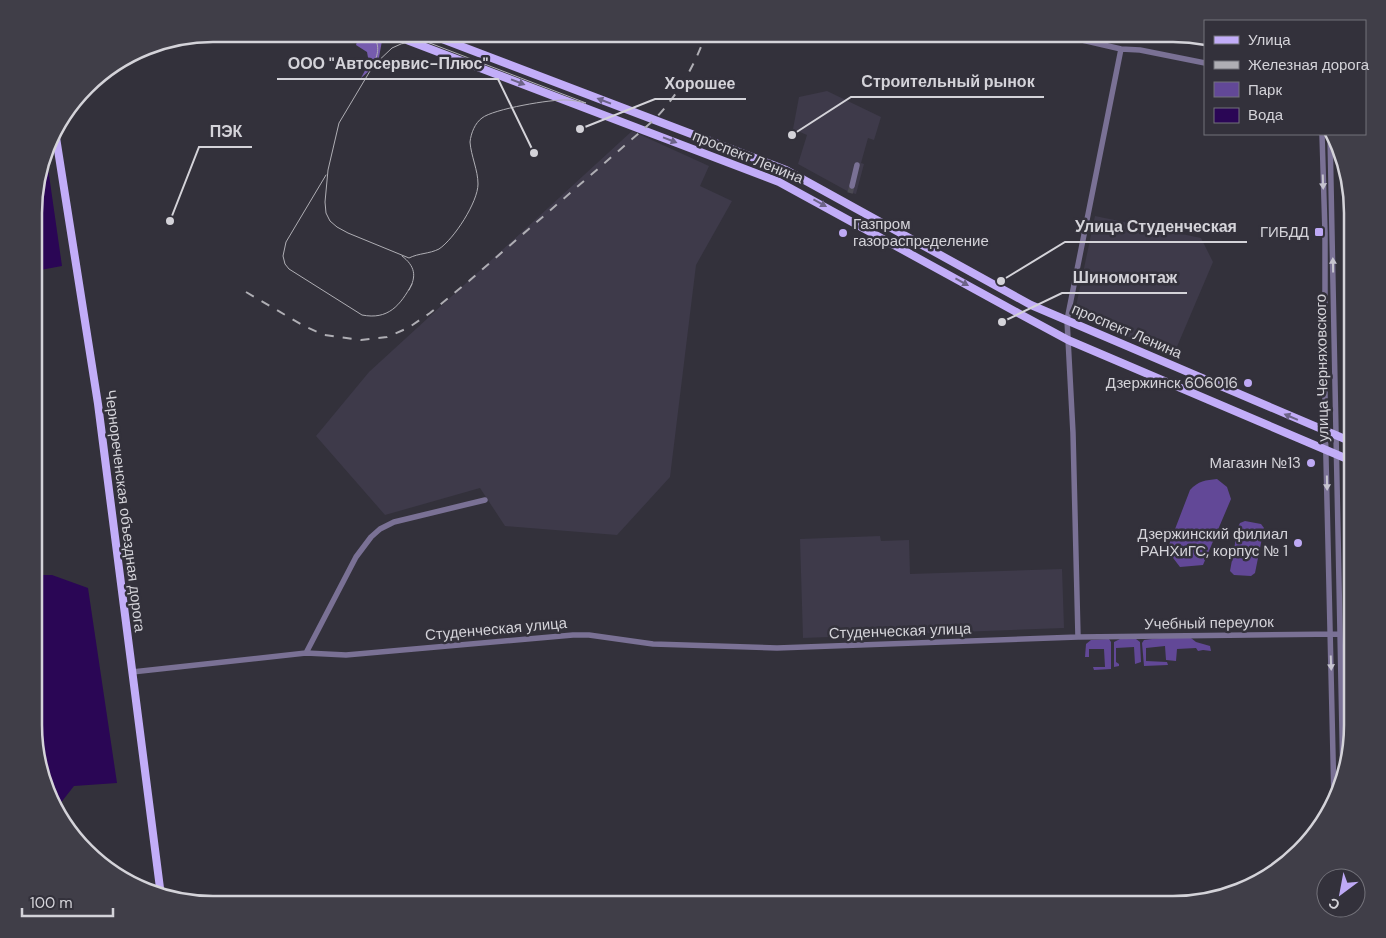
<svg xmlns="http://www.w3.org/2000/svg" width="1386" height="938" viewBox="0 0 1386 938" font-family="'DM Sans',sans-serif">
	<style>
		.built { fill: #3e3a4a }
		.green { fill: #624897 }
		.forest { fill: #765cae }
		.water { fill: #2a0655 }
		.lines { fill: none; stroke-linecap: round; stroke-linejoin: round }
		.minor-tunnel { stroke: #4b4953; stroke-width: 5.5; stroke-dasharray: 5.5 3; stroke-linecap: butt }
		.minor { stroke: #7a7195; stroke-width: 5.5 }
		.major { stroke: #c2adf8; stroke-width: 8 }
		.tram { stroke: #afaeb4; stroke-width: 1 }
		.rail { stroke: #afaeb4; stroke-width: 2; stroke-dasharray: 9 9; stroke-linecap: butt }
		.oneway { fill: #6c6387 }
		.oneway2 { fill: #c6c4cf }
		.poi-dot { fill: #bea9f5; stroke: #33313b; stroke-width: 2 }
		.labels { text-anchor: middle; stroke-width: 5; stroke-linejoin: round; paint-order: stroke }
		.street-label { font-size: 15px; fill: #d4d3d9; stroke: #33313b }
		.poi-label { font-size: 15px; fill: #d4d3d9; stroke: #33313b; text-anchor: end }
		.rim { fill: none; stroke: #d4d3d9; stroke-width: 2.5 }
		.leader { fill: none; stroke: #d4d3d9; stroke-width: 2 }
		.callout-dot { fill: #d4d3d9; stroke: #33313b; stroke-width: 2 }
		.callout-label { font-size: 16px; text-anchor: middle; font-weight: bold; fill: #d4d3d9; stroke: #33313b; stroke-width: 5; stroke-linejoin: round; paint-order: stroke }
	</style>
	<rect width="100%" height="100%" fill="#33313b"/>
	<!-- built -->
	<path class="built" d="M 827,91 L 881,117 L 874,140 L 868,138 L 861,163 L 864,164 L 856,194 L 849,192 L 798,164 L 807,135 L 793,129 L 799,97 Z
		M 632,131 L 709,166 L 700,186 L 732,201 L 696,265 L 670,477 L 617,535 L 505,526 L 480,488 L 385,515 L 316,436 L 369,372 Z
		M 1095,216 L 1201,238 L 1213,262 L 1173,356 L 1078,315 L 1075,311 Z
		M 880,536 L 881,541 L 909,540 L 910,574 L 1062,569 L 1064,628 L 803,638 L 800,539 Z"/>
	<!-- green -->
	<path class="green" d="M 1217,479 L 1227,487 L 1231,499 L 1203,565 L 1180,567 L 1167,550 L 1190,490 C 1198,481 1206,480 1217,479 Z
		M 1245,521 L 1261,524 L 1264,528 L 1255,573 L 1251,576 L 1234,575 L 1230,571 L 1238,527 L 1240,523 Z
		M 1160,638 L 1191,638 L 1196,642 L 1210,646 L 1211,651 L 1203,650 L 1198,651 L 1196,648 L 1177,649 L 1176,661 L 1166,660 L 1165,646 L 1146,648 L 1146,661 L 1167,662 L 1168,665 L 1144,666 L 1142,643 L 1144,640 Z
		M 1109,639 L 1111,642 L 1111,669 L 1094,670 L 1093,667 L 1105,667 L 1104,649 L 1089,649 L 1089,657 L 1085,657 L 1086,644 L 1091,640 Z
		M 1120,639 L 1136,639 L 1140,642 L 1141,662 L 1135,664 L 1134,647 L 1116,648 L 1116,662 L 1119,664 L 1119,666 L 1114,667 L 1114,642 Z"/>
	<!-- forest -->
	<path class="forest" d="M 353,34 L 383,35 L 378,63 L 361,78 L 369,63 L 367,52 L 356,45 L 358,38 L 353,35 Z"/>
	<!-- water -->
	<path class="water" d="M 46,154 L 62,266 L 35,271 L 35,190 Z
		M 35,575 L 52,575 L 88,588 L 117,783 L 74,786 L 56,809 L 35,748 Z"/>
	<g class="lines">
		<!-- minor-tunnel -->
		<path class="minor-tunnel" d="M 850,193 L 852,186"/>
		<!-- minor -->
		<path class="minor" d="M 1056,34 L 1121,49 L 1140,50 L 1205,63
			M 1322,134 L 1325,233 L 1325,416 L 1334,799
			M 1330,134 L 1343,782
			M 852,186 L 857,165
			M 1078,637 L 1073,433 L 1067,320 L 1121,49
			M 306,653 L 356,557 L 371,537 L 380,529 L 394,522 L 485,500
			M 132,672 L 306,653 L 346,655 L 573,635 L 589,635 L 653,644 L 777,648 L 1078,637 L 1340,634"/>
		<!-- major -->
		<path class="major" d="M 391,34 L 779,182 L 1018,313 L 1068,340 L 1352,461
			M 429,34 L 786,170 L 1031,305 L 1352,442
			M 55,131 L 98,404 L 161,896"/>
		<!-- tram -->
		<path class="tram" d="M 371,34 C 380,43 379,52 374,63
			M 411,42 L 427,42 L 586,103 C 580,102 573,100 567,100 C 552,99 493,109 482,118 C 475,123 471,133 470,142 C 471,156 478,170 478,184 C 478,202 454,239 439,249 C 429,254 419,253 409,258 L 348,233 L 337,227 L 330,221 L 326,213 L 325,202 L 328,170 L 339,123 L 373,66 L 392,48 L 401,44 Z
			M 326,175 L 286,242 L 283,256 L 285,264 L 289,269 L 362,315 C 388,320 400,306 412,284
			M 402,256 C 415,266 417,276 409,290"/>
		<!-- rail -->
		<path class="rail" d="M 246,292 L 304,326 L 324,335 L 361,340 L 387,337 L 408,328 L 430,313 L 469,281 L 654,120 C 678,95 694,67 706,34"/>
	</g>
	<!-- one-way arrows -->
	<defs><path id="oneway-solid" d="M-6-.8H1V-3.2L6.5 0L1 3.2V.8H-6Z" transform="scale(1.25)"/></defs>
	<g class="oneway">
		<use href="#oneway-solid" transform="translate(518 82) rotate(21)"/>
		<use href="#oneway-solid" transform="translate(604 101) rotate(-159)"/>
		<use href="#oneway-solid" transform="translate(670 140) rotate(21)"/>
		<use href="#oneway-solid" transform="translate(820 203) rotate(29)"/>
		<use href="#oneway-solid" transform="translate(962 282) rotate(29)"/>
		<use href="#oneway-solid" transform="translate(1291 417) rotate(-157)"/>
	</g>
	<g class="oneway2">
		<use href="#oneway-solid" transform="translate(1323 182) rotate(88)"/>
		<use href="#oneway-solid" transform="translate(1333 265) rotate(-91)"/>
		<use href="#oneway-solid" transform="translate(1327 483) rotate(89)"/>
		<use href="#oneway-solid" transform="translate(1331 663) rotate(88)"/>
	</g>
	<!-- markers -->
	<g class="poi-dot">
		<rect x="1314" y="227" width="10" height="10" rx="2.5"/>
		<circle cx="843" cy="233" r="5"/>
		<circle cx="1248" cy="383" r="5"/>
		<circle cx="1311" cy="463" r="5"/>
		<circle cx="1298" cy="543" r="5"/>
	</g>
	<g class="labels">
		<!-- street labels -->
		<g class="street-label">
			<text transform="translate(748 157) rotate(22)" y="5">проспект Ленина</text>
			<text transform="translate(1127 331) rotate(23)" y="5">проспект Ленина</text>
			<text transform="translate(1322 368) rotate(-91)" y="5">улица Черняховского</text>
			<text transform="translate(125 511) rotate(83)" y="5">Чернореченская объездная дорога</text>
			<text transform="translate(1209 623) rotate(-1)" y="5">Учебный переулок</text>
			<text transform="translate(496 629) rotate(-5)" y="5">Студенческая улица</text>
			<text transform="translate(900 631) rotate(-2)" y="5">Студенческая улица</text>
		</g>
		<!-- poi labels -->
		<g class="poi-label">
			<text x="853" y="229" text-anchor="start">Газпром<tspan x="853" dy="17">газораспределение</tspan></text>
			<text x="1309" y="237">ГИБДД</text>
			<text x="1238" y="388">Дзержинск 606016</text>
			<text x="1301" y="468">Магазин №13</text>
			<text x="1288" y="539">Дзержинский филиал<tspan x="1288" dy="17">РАНХиГС, корпус № 1</tspan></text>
		</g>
	</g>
	<!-- crop -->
	<path d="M0 0H1386V938H0ZM213 42H1173A171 171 0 0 1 1344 213V725A171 171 0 0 1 1173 896H213A171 171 0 0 1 42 725V213A171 171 0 0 1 213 42Z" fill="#403e48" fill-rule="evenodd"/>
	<path class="rim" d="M213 42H1173A171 171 0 0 1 1344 213V725A171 171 0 0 1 1173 896H213A171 171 0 0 1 42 725V213A171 171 0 0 1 213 42Z"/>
	<!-- callouts -->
	<path class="leader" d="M534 153L498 79H277M792 135L851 97H1044M580 129L655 99H746M170 221L199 147H252M1001 281L1065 242H1247M1002 322L1062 293H1187"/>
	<g class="callout-dot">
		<circle cx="534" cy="153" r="5"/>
		<circle cx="792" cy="135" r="5"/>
		<circle cx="580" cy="129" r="5"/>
		<circle cx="170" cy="221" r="5"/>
		<circle cx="1001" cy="281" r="5"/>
		<circle cx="1002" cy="322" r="5"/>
	</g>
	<g class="callout-label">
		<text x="388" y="69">ООО "Автосервис-Плюс"</text>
		<text x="948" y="87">Строительный рынок</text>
		<text x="700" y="89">Хорошее</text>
		<text x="226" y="137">ПЭК</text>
		<text x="1156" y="232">Улица Студенческая</text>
		<text x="1125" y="283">Шиномонтаж</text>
	</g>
	<!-- legend -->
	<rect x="1204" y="20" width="162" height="115" fill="#33313b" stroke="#73727a"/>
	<rect x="1214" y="36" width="25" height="8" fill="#c2adf8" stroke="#73727a"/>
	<text x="1248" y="45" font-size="15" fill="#d4d3d9">Улица</text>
	<rect x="1214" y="61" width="25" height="8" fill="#afaeb4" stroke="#73727a"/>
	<text x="1248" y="70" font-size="15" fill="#d4d3d9">Железная дорога</text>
	<rect x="1214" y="82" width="25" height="15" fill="#624897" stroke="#73727a"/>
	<text x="1248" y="95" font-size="15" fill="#d4d3d9">Парк</text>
	<rect x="1214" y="108" width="25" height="15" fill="#2a0655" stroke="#73727a"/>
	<text x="1248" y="120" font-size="15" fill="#d4d3d9">Вода</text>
	<!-- north arrow -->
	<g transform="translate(1341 893) rotate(212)"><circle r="24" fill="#33313b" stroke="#73727a"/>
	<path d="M0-4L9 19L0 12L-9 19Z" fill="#bea9f5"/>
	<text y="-8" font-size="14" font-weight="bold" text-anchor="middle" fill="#d4d3d9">С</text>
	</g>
	<!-- scale -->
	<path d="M22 908v8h91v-8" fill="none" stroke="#d4d3d9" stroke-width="2.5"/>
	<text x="30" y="908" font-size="15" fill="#d4d3d9" stroke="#33313b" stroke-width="4" paint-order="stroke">100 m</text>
</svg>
